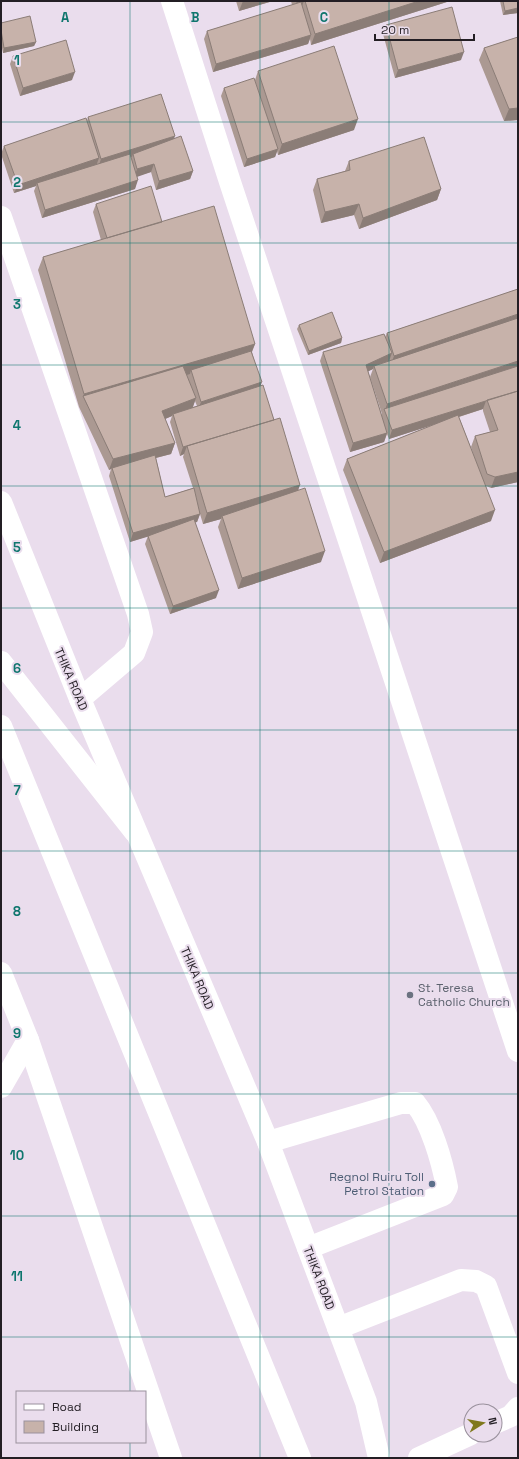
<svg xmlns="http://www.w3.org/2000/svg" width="519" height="1459" viewBox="0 0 519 1459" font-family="'Space Grotesk',sans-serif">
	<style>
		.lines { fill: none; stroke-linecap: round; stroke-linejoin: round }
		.minor { stroke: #fff; stroke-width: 22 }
		.major { stroke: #fff; stroke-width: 22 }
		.highway { stroke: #fff; stroke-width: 22 }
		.wall { fill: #ab9992; fill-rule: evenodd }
		.shaded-wall { fill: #8b7d77 }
		.building { fill: #c7b2aa; stroke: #8b7d77 }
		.grid { fill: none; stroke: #0f766e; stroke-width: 1; stroke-opacity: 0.55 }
		.worship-dot { fill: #6b7280; stroke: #eadded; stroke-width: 1.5 }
		.service-dot { fill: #5c6f8a; stroke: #eadded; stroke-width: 1.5 }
		.labels { text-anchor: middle; stroke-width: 4; stroke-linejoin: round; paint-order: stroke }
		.street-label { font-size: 12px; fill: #231e24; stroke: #eadded }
		.worship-label { font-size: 12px; fill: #5b616d; stroke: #eadded; text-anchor: start }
		.service-label { font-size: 12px; fill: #4e5e75; stroke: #eadded; text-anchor: end }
		.grid-label { font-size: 13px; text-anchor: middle; font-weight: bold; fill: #0f766e; stroke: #eadded; stroke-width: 4; stroke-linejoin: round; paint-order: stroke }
	</style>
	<rect width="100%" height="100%" fill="#eadded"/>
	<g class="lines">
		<!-- minor -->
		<path class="minor" d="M 172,1 L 230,182 L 518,1051
			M 1,217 L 138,614 L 142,632 L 134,653 L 80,699
			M 1,1087 L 28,1040
			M 268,1142 L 401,1103 L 415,1103 C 431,1122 442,1161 447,1187 L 443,1195 L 308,1248
			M 338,1328 L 461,1280 L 476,1281 L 486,1286 L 518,1373
			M 495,1423 L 511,1416 L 518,1408
			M 419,1458 L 471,1434"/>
		<!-- major -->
		<path class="major" d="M 1,502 L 80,699 L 268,1142 L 366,1402 L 379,1458"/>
		<!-- highway -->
		<path class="highway" d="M 1,662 L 135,832
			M 1,726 L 300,1458
			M 1,973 L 28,1040 L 171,1458"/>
	</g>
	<!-- wall -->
	<path class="wall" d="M 236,1 L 273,1 L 239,11 Z
		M 291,1 L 450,1 L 311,45 L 310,39 L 308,44 L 213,72 L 204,39 L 207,31 L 292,5 Z
		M 500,1 L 518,1 L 518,13 L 503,15 Z
		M 1,23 L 36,42 L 34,46 L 3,53 L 1,43 Z
		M 386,25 L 461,60 L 395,78 L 383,34 Z
		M 518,37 L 518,120 L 504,121 L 479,60 L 484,48 Z
		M 13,56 L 72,80 L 20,96 L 10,64 Z
		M 258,71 L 354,130 L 278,155 L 277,151 L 275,157 L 244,167 L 221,96 L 224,88 L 255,80 Z
		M 88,117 L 174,139 L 193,171 L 190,179 L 156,190 L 151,172 L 137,176 L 135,189 L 42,218 L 34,191 L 36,186 L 14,193 L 1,154 L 4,146 L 87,121 Z
		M 349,161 L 441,189 L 437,200 L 359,229 L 354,215 L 321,223 L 313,190 L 317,179 L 345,171 Z
		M 96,204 L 162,222 L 255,344 L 252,352 L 261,386 L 274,420 L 299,491 L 321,562 L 238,589 L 218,527 L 221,519 L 203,524 L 200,514 L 197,522 L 195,522 L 216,598 L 170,614 L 145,544 L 148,536 L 130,542 L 109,476 L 111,469 L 109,470 L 79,407 L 38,270 L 43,257 L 101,240 L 93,212 ZM 195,401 L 197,406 L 193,407 ZM 172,416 L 170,422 L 180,456 L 184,454 L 183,457 L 193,488 L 165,497 L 156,458 L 171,454 L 175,443 L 165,419 Z
		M 518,289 L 518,482 L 491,488 L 486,486 L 491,521 L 380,563 L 343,470 L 347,459 L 438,423 L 389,439 L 387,434 L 384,442 L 350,452 L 320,361 L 323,352 L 385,337 L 387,333 ZM 373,369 L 370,377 L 382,414 L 382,416 L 368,371 ZM 483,409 L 483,411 L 490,432 L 475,436 L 471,447 L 474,456 L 459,417 Z
		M 299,325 L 342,338 L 341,343 L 308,355 L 297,329 Z"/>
	<!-- shaded-wall -->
	<path class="shaded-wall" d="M 243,1 L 273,1 L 239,11 Z
		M 297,1 L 304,1 L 302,6 L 294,9 Z
		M 419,1 L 450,1 L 311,45 L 315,34 Z
		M 518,8 L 518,13 L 503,15 L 505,11 Z
		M 311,35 L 308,44 L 213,72 L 216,64 Z
		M 36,42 L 34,46 L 3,53 L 4,48 Z
		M 464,52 L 461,60 L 395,78 L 398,70 Z
		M 75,72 L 72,80 L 20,96 L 23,88 Z
		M 518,108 L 518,120 L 504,121 L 509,109 Z
		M 358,119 L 354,130 L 278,155 L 282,144 Z
		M 175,136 L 172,144 L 133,154 L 132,157 L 98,168 L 101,159 Z
		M 278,149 L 275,157 L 244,167 L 247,159 Z
		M 99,158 L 96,166 L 37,183 L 36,186 L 14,193 L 18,185 Z
		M 154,164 L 151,172 L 134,178 L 137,169 Z
		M 193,171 L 190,179 L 156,190 L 159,181 Z
		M 138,180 L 135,189 L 42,218 L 45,210 Z
		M 441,189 L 437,200 L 359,229 L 363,218 Z
		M 359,204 L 354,215 L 321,223 L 325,212 Z
		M 518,314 L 518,321 L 391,364 L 394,356 Z
		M 342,338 L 341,343 L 308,355 L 309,351 Z
		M 255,344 L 250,356 L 191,370 L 190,374 L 87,405 L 83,396 L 84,394 Z
		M 392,353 L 389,361 L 374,366 L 373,369 L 363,374 L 366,365 Z
		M 518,361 L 518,370 L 385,410 L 387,404 Z
		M 262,382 L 259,390 L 198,410 L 201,402 Z
		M 196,398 L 192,409 L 173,414 L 172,416 L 158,422 L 162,411 Z
		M 486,401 L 483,409 L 389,439 L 392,430 Z
		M 274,420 L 187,446 L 184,454 L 180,456 L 183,447 Z
		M 387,433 L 384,442 L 350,452 L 353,443 Z
		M 175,443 L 171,454 L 112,469 L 112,468 L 111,469 L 109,470 L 113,459 Z
		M 518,472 L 518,482 L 491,488 L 495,477 Z
		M 300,485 L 296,496 L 222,516 L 221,519 L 203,524 L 207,513 Z
		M 495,510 L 491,521 L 380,563 L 384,552 Z
		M 200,514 L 197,522 L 130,542 L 133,533 Z
		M 325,551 L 321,562 L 238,589 L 242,578 Z
		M 219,590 L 216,598 L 170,614 L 173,606 Z"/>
	<!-- building -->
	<path class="building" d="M 305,1 L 419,1 L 315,34 Z
		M 503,1 L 518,1 L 518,8 L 505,11 Z
		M 301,2 L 311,35 L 216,64 L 207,31 Z
		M 452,7 L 464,52 L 398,70 L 386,25 Z
		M 30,16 L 36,42 L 4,48 L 1,30 L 1,23 Z
		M 518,37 L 518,108 L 509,109 L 484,48 Z
		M 66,40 L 75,72 L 23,88 L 13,56 Z
		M 334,46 L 358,119 L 282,144 L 258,71 Z
		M 254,78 L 278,149 L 247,159 L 224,88 Z
		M 161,94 L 175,136 L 101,159 L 88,117 Z
		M 86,118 L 99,158 L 18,185 L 4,146 Z
		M 181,136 L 193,171 L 159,181 L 154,164 L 137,169 L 133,154 Z
		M 424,137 L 441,189 L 363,218 L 359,204 L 325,212 L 317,179 L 350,170 L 349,161 Z
		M 130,154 L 138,180 L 45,210 L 37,183 Z
		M 151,186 L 162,222 L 107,238 L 96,204 Z
		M 214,206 L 255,344 L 84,394 L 43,257 Z
		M 518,289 L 518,314 L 394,356 L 387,333 Z
		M 332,312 L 342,338 L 309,351 L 299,325 Z
		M 518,318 L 518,361 L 387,404 L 374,366 Z
		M 384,334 L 392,353 L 366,365 L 387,433 L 353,443 L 323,352 Z
		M 251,351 L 262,382 L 201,402 L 191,370 Z
		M 183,366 L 196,398 L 162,411 L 175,443 L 113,459 L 83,396 Z
		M 518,366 L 518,391 L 392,430 L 384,409 Z
		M 263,385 L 274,420 L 183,447 L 173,414 Z
		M 518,391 L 518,472 L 495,477 L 487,474 L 475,436 L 498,430 L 487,400 Z
		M 458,415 L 495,510 L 384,552 L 347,459 Z
		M 280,418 L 300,485 L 207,513 L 187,446 Z
		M 155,455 L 165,497 L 194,488 L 200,514 L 133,533 L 112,468 Z
		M 305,488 L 325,551 L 242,578 L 222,516 Z
		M 194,519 L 219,590 L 173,606 L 148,536 Z"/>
	<!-- grid -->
	<path class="grid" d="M 130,1 L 130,1392M 260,1 L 260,1458M 389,1 L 389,1458M 1,122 L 518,122M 1,243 L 518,243M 1,365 L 518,365M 1,486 L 518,486M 1,608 L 518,608M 1,730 L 518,730M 1,851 L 518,851M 1,973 L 518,973M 1,1094 L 518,1094M 1,1216 L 518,1216M 1,1337 L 518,1337M 130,1442 L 130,1458"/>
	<!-- markers -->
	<circle class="worship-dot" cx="410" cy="995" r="4"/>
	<circle class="service-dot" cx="432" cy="1184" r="4"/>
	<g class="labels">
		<!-- street labels -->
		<g class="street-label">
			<text transform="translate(71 679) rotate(67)" y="4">THIKA ROAD</text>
			<text transform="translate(197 978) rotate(67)" y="4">THIKA ROAD</text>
			<text transform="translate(319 1278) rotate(69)" y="4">THIKA ROAD</text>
		</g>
		<!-- worship labels -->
		<g class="worship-label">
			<text x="418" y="992">St. Teresa<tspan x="418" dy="14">Catholic Church</tspan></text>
		</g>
		<!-- service labels -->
		<g class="service-label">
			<text x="424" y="1181">Regnol Ruiru Toll<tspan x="424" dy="14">Petrol Station</tspan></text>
		</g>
	</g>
	<g class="grid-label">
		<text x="65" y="22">A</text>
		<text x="195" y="22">B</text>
		<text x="324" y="22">C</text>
		<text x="17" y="65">1</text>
		<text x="17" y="187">2</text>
		<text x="17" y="309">3</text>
		<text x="17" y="430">4</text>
		<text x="17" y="552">5</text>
		<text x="17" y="673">6</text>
		<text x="17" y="795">7</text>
		<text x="17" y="916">8</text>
		<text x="17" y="1038">9</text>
		<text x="17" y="1160">10</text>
		<text x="17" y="1281">11</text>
	</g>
	<!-- border -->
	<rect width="519" height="1459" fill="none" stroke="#231e24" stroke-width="4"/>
	<!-- legend -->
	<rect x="16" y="1391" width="130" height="52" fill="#eadded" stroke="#9a919d"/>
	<rect x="24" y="1404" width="20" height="6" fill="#ffffff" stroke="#9a919d"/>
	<text x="52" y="1411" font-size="12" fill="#231e24">Road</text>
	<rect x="24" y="1421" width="20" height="12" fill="#c7b2aa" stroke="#9a919d"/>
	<text x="52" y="1431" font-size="12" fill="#231e24">Building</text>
	<!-- north arrow -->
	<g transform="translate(483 1423) rotate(79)"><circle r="19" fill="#eadded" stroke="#9a919d"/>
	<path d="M0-3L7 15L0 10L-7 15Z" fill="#7f781d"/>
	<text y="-6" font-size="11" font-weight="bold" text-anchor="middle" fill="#231e24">N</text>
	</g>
	<!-- scale -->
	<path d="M375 34v6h99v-6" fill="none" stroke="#231e24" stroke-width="2"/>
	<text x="381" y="34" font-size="12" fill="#231e24" stroke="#eadded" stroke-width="3" paint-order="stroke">20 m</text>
</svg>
